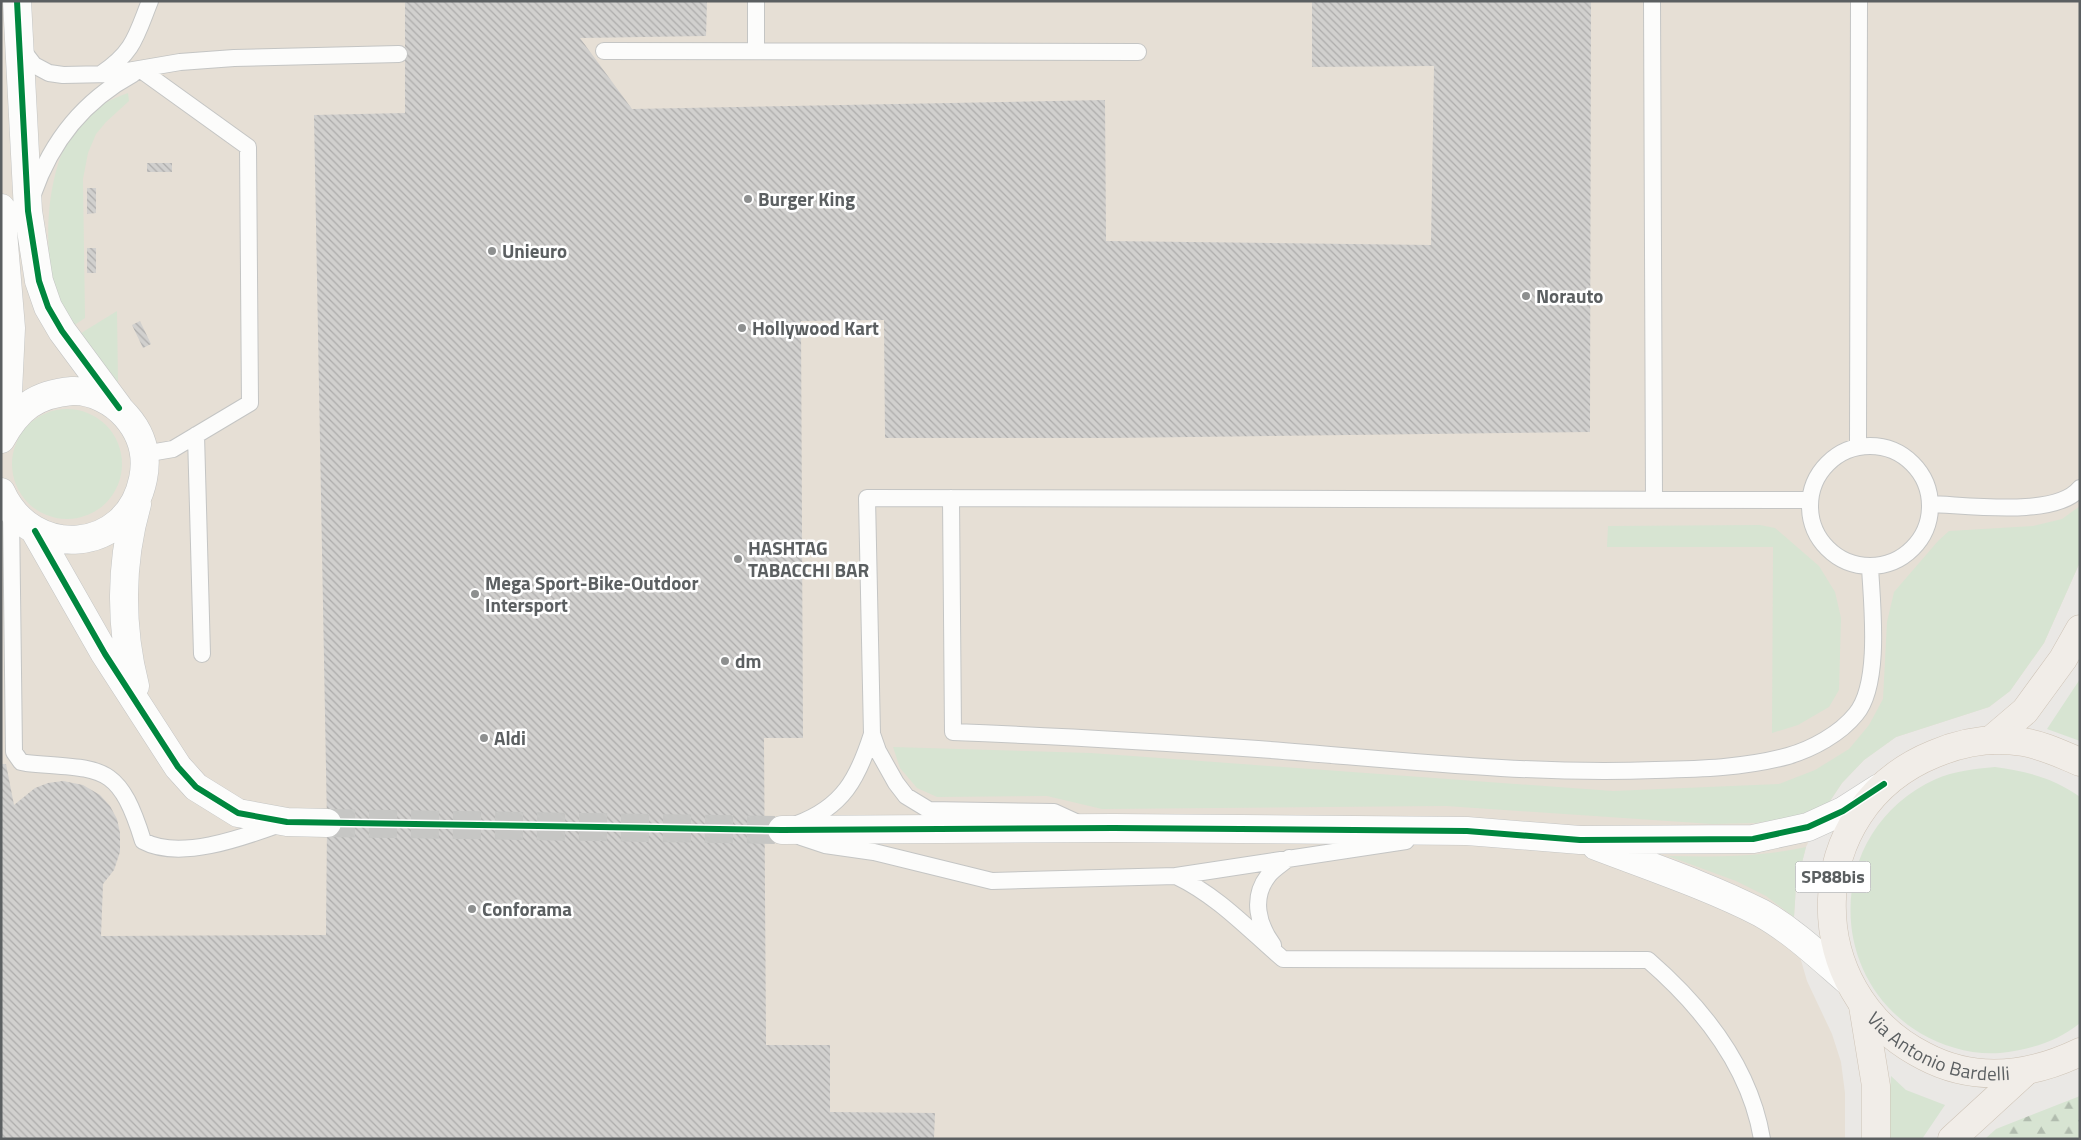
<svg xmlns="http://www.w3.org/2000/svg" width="2081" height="1140" viewBox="0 0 2081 1140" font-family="'Titillium Web',sans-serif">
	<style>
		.commercial { fill: #e6dfd5 }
		.green { fill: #d7e4d2 }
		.forest { fill: url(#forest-firs) }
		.building { fill: url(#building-back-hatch) }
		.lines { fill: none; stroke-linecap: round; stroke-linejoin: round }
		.secondary-tunnel { stroke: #c6c6c4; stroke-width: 28; stroke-dasharray: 28 14; stroke-linecap: butt }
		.lane-casing { stroke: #c4c5c4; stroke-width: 18 }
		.secondary-casing { stroke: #c4c5c4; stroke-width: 29 }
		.primary-casing { stroke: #cec3b6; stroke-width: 29 }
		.lane { stroke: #fcfcfb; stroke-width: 16 }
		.secondary { stroke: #fcfcfb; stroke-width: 28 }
		.primary { stroke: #f1ede8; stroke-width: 28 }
		.cycleway-casing { stroke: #fff; stroke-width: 9 }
		.cycleway { stroke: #00873e; stroke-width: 6 }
		.poi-dot { fill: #8d8f8f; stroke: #fff; stroke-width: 2 }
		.labels { text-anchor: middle; stroke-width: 5; stroke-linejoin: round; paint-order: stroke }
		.shield { fill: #fff; stroke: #8c8f90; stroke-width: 1 }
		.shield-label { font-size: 18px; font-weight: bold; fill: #5b5f61 }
		.poi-label { font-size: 19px; font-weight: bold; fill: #5b5f61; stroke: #fff; text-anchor: start }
		.street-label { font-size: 19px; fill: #5b5f61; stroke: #fff }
	</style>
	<defs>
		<pattern id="forest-firs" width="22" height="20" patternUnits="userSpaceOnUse" patternTransform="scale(1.25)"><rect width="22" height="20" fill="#d7e4d2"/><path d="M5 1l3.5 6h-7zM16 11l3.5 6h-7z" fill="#b1bcae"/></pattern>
		<pattern id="building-back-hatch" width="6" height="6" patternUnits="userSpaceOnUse" patternTransform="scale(1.25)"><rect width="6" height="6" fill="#d1d0ce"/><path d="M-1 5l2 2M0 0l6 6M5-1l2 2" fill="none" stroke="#adacab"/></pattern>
	</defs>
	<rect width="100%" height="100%" fill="#eae8e5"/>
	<!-- commercial -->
	<path class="commercial" d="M 1,1 L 2080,1 L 2080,562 L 2044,643 L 2010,691 L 1989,707 L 1896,737 L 1864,760 L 1842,783 L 1826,807 L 1806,847 L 1796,886 L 1794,917 L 1798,950 L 1807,981 L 1832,1034 L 1841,1062 L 1845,1093 L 1845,1139 L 1,1139 Z"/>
	<!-- green -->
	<path class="green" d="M 128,93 L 129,101 L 106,122 L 96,134 L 88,153 L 83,179 L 85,318 L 73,326 C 67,315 58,303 55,292 C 42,243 46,159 82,120 C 95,106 112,99 128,93 Z
		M 117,311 L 118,382 L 78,335 Z
		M12 464a55 55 0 1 1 110 0a55 55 0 1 1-110 0Z
		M 2080,506 L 2080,562 L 2044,643 L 2010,691 L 1989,707 L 1896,737 L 1864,760 L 1842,783 L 1826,807 L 1788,818 L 1756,823 L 1712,824 L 1446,806 L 1102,809 L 1047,796 L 937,797 L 917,788 L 900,768 L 893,747 L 1091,753 L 1613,791 L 1779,784 L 1815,770 L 1849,749 L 1869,725 L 1883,699 L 1887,622 L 1894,592 L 1938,541 L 1949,531 L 2033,526 L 2062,519 Z
		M 1760,525 L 1775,528 L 1819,566 L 1835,592 L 1841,618 L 1839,690 L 1829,707 L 1798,725 L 1772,733 L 1773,547 L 1607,547 L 1608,526 Z
		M 2080,679 L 2080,741 L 2047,729 Z
		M 1995,767 C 2026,771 2054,778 2080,797 L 2080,1023 C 2057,1042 2028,1050 2000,1053 C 1972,1055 1944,1047 1920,1033 C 1821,973 1829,827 1936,779 C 1954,771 1975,769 1995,767 Z
		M 1806,847 L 1796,886 L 1794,917 L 1766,896 L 1736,881 L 1668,856 C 1716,857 1760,857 1806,847 Z
		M 1891,1076 L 1906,1090 L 1945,1105 L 1922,1139 L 1886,1139 Z"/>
	<!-- forest -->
	<path class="forest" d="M 2080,1096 L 2080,1139 L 1985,1139 L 1996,1129 Z"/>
	<!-- building -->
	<path class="building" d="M 405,1 L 707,1 L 706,36 L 580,38 L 632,109 L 1105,100 L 1106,241 L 1431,245 L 1434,66 L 1312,67 L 1312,1 L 1591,1 L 1590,432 L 1110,438 L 885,438 L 884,320 L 801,321 L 803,738 L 764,738 L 766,1045 L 830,1045 L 830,1112 L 935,1113 L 934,1139 L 1,1139 L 1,764 L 6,764 L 14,805 L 35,788 L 48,783 L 63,781 L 83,785 L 100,795 L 110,806 L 117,819 L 120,833 L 120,852 L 114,870 L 103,884 L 101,936 L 326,935 L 327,823 L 314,115 L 405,113 Z
		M 147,163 L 172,163 L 172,172 L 147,172 Z
		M 87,188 L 96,188 L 96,213 L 87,214 Z
		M 87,248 L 96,248 L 96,273 L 87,273 Z
		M 140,321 L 151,344 L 143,348 L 132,325 Z"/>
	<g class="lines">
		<!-- secondary-tunnel -->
		<path class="secondary-tunnel" d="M 327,823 L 782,830"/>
		<!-- lane casing -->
		<g class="lane-casing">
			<path id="lane" d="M 756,1 L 756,51
				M 1652,1 L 1654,500
				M 21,48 L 34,65 L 49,73 L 63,75 L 110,74 L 180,62 L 234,58 L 399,54
				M 604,51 L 1138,52
				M 141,70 L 248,147 L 250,403 L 173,449 L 144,454
				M 101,74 C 134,52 136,36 150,1
				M 33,194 C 51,142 83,101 133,74
				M 196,435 L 202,654
				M1810 506a60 60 0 1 1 120 0a60 60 0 1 1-120 0Z
				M 1858,446 L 1859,1
				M 951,498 L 953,732 C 1055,736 1157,742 1258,749 C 1391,759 1522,775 1655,770 C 1699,769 1745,768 1788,756 C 1812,749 1840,734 1856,714 C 1881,684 1872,605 1870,567
				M 1930,504 C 1967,505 2056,518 2080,488
				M 9,510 L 11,511 L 14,752 L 21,762 L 26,763 C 102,770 118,761 143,841 C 180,861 244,837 280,824
				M 1078,823 L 1054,812 L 929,810 L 906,796 L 896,783 L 878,751 L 872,734 L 867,498 L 1809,500
				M 797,824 C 843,807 858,778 872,734
				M 801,837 L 825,845 L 874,852 L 992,881 L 1176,876 C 1218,896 1249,930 1283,959 L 1648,960 C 1701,1006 1750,1067 1762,1139
				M 1176,876 L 1406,841
				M 1273,945 C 1258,925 1251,898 1268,876 C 1273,869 1282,864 1289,858"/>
		</g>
		<!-- secondary casing -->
		<g class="secondary-casing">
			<path id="secondary" d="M 17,1 L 28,211 L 39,281 L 48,307 L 62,331 L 119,408
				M 1,208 L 11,328 L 8,392 L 1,436
				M 1,439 C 18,408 36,394 72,391 C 92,390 114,402 126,416 C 142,434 148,455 143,479 C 128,554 32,561 1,492
				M 35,531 L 105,654 L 178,767 L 196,787 L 238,813 L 287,822 L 327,823
				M 135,686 C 120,627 120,563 137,504
				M 782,830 L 1114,828 L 1467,831 L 1580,840 L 1753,839 L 1808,827 L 1843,811 L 1879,788
				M 1596,846 C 1651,867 1708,886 1761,913 C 1793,931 1820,957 1848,981"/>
		</g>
		<!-- primary casing -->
		<g class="primary-casing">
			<g id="primary">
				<path d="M 1991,740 L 2025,711 L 2063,659 L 2080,629"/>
				<path id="s1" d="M 2080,762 C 2061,754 2043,745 2023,742 C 1993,737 1962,742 1934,754 C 1801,808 1798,992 1924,1056 C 1975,1083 2030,1076 2080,1052"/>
				<path d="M 1863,1006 L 1876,1086 L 1876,1139"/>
				<path d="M 1952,1139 L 2025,1072"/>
			</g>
		</g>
		<!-- lane -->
		<use href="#lane" class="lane"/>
		<!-- secondary -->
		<use href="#secondary" class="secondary"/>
		<!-- primary -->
		<use href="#primary" class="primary"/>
		<!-- cycleway casing -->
		<g class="cycleway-casing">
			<path id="cycleway" d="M 17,1 L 28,211 L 39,281 L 48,307 L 62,331 L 119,408
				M 35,531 L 105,654 L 178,767 L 196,787 L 238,813 L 287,822 L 782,830 L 1114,828 L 1467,831 L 1580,840 L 1753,839 L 1808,827 L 1843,811 L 1884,784"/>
		</g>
		<!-- cycleway -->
		<use href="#cycleway" class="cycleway"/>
	</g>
	<!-- markers -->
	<g class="poi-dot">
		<circle cx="748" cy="199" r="5"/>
		<circle cx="492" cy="251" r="5"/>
		<circle cx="1526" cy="296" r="5"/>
		<circle cx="742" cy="328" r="5"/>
		<circle cx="738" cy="559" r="5"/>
		<circle cx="475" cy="594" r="5"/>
		<circle cx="725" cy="661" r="5"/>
		<circle cx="484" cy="738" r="5"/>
		<circle cx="472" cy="909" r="5"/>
	</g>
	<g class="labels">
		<!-- shield labels -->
		<rect class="shield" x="1795.5" y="861.5" width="75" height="31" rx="4"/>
		<g class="shield-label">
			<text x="1833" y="883">SP88bis</text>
		</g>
		<!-- poi labels -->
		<g class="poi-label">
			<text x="758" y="206">Burger King</text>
			<text x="502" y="258">Unieuro</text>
			<text x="1536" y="303">Norauto</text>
			<text x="752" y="335">Hollywood Kart</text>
			<text x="748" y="555">HASHTAG<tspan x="748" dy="22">TABACCHI BAR</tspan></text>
			<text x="485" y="590">Mega Sport-Bike-Outdoor<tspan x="485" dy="22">Intersport</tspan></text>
			<text x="735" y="668">dm</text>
			<text x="494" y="745">Aldi</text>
			<text x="482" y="916">Conforama</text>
		</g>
		<!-- street labels -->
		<g class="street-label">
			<text dy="7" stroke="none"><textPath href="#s1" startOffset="542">Via Antonio Bardelli</textPath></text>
		</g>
	</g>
	<!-- border -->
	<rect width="2081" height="1140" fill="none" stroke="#5b5f61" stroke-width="5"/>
</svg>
